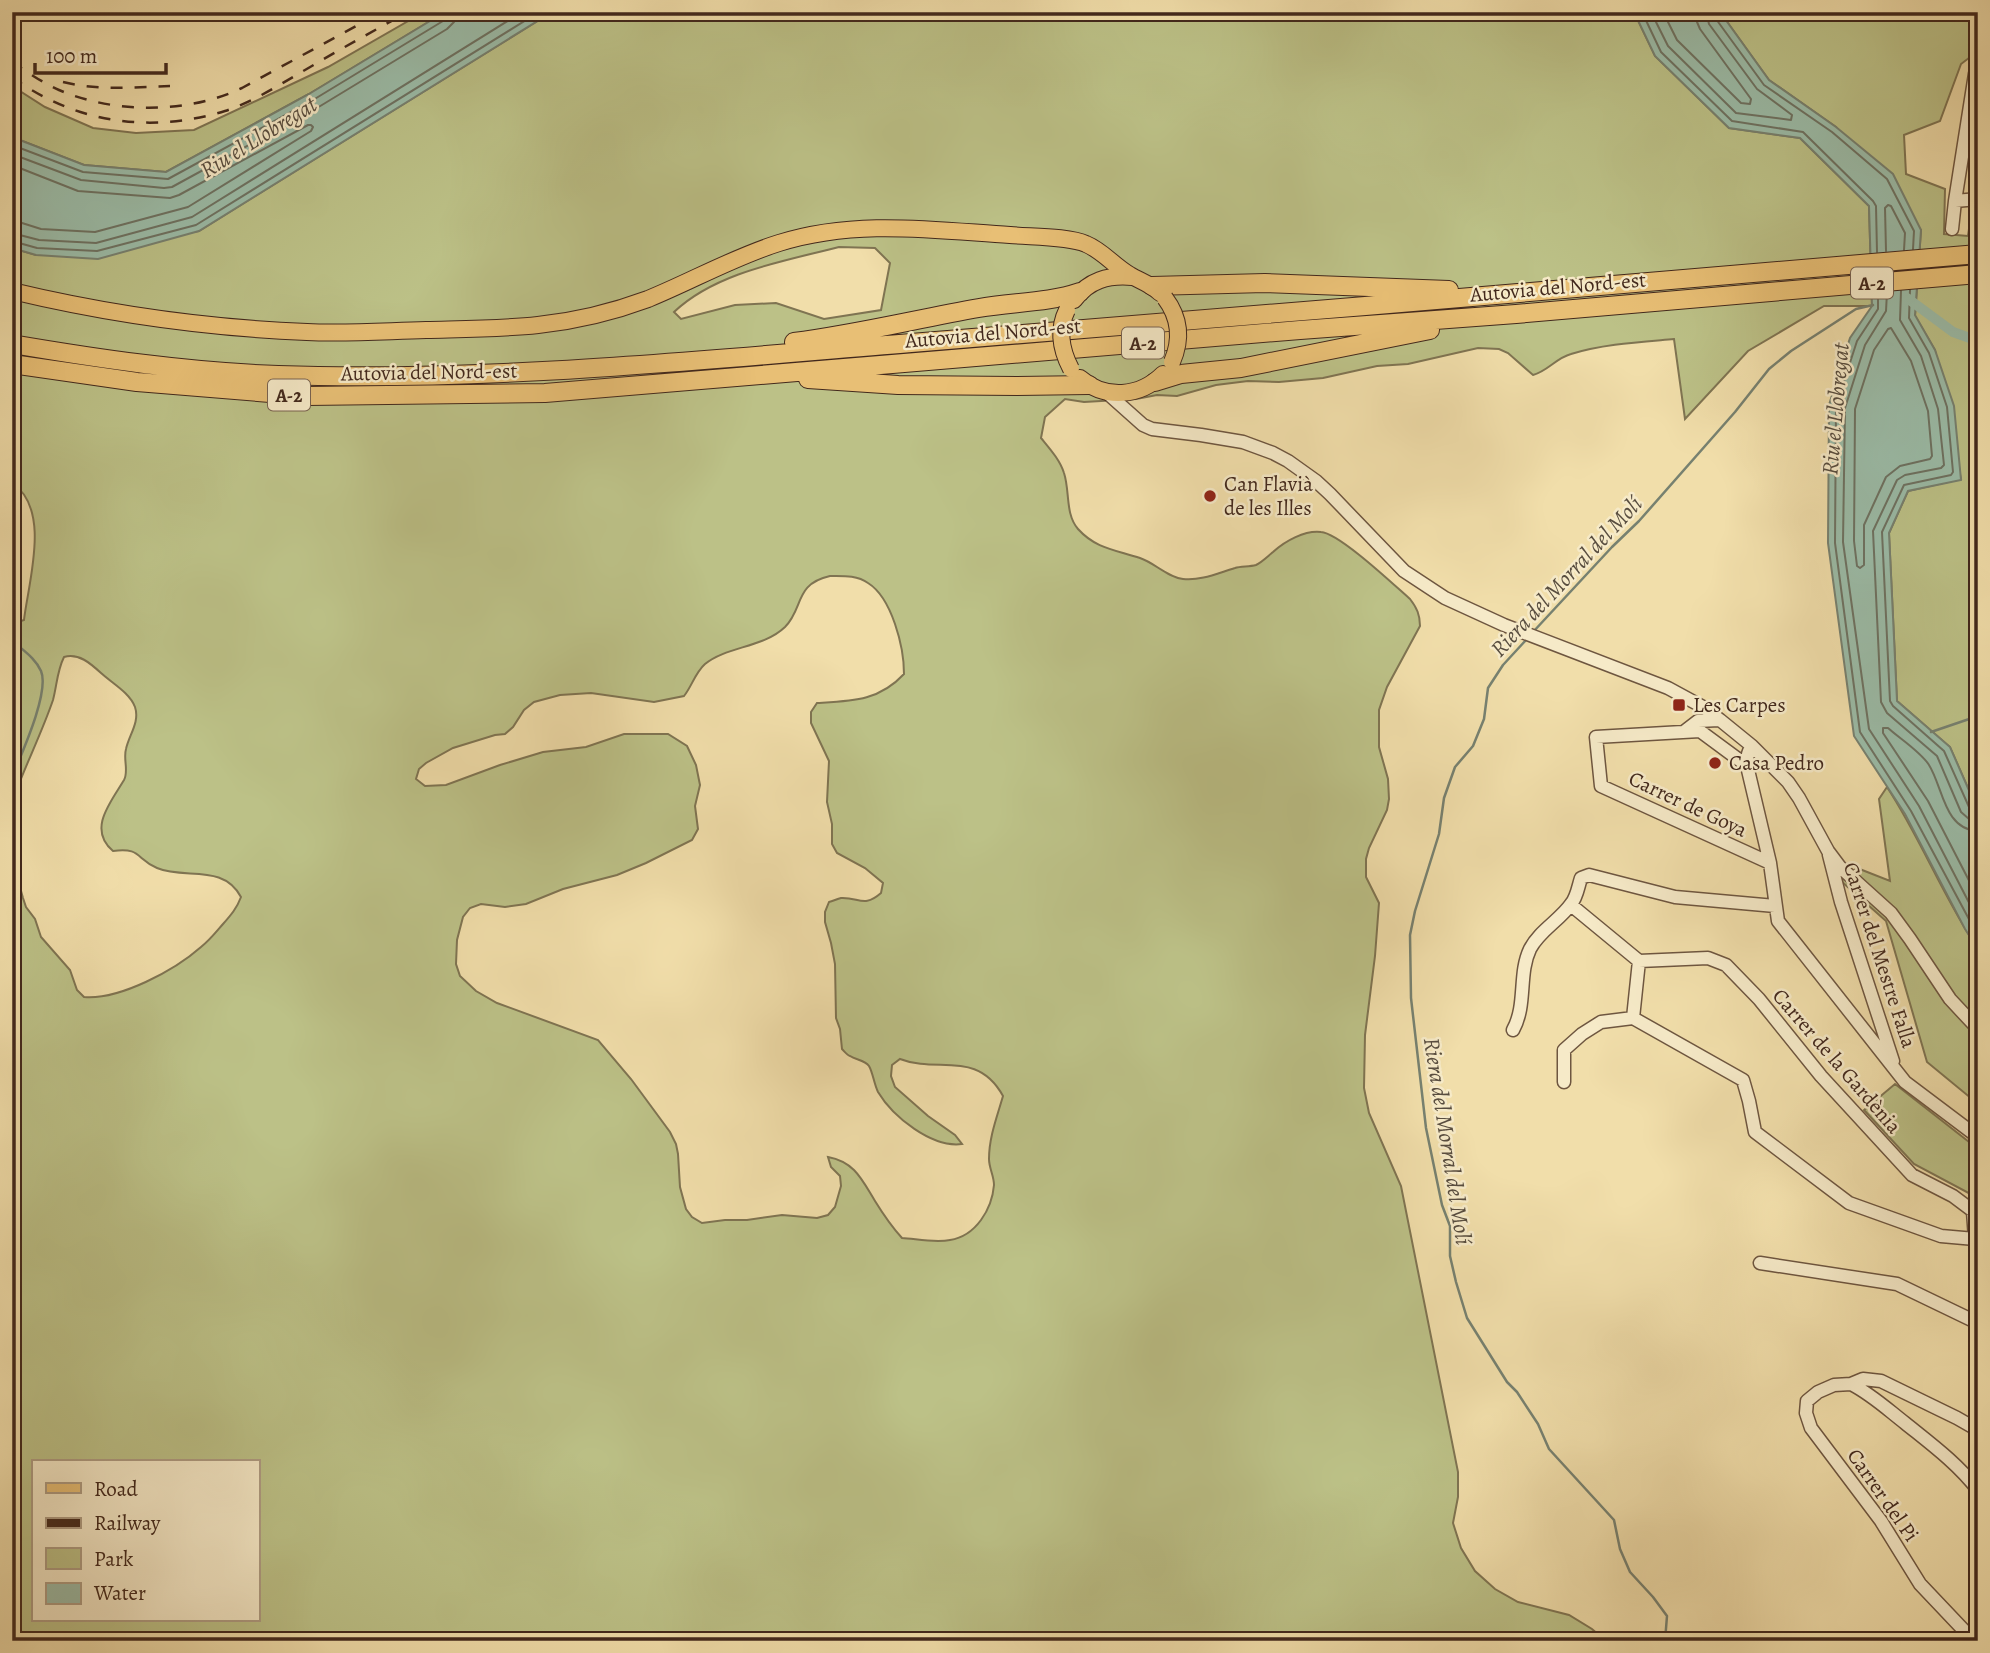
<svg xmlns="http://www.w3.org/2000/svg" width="1990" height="1653" viewBox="0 0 1990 1653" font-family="Alegreya,serif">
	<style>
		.green { fill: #bcc187; stroke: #7f7452; stroke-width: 2; fill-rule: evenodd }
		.water { fill: #9bbca8; stroke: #778170; stroke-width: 2 }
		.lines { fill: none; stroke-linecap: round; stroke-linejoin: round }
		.shore { stroke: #6e7262; stroke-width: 2 }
		.stream { stroke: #778170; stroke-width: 2.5 }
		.canal { stroke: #9bbca8; stroke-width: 10 }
		.minor-casing { stroke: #6e5640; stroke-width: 15 }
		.major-casing { stroke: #42281c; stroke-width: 18 }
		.highway-casing { stroke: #42281c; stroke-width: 20 }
		.minor { stroke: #f6eac8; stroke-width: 12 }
		.major { stroke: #e8bf75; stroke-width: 16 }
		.highway { stroke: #e8bf75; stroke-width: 18 }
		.rail { stroke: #42281c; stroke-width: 2.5; stroke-dasharray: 12 12; stroke-linecap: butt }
		.major-bridge-casing { stroke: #42281c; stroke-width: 18; stroke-linecap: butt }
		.major-bridge { stroke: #e8bf75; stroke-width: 16 }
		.poi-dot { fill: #8f2418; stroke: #f6eac8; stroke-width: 2.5 }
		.labels { text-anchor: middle; stroke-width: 5; stroke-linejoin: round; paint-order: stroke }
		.shield { fill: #f6eac8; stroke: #786250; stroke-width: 2 }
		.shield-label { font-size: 19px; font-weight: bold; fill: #42281c }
		.street-label { font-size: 21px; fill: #42281c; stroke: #f6eac8 }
		.poi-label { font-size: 21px; fill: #42281c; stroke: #f6eac8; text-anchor: start }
		.water-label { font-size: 23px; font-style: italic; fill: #584d3f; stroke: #f6eac8 }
	</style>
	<rect width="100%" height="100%" fill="#f1deaa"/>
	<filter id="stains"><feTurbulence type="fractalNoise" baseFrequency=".00286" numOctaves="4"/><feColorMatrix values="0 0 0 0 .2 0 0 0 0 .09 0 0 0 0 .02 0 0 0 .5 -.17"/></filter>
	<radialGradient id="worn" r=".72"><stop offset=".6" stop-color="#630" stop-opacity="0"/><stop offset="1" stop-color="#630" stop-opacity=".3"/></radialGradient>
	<!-- green -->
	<path class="green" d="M 424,12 L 445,12 L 309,94 L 166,172 L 84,165 L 12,137 L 12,86 L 45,107 L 93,128 L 136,133 L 194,130 L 328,67 Z
		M 552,12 L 1634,12 L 1655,56 L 1729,128 L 1800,138 L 1869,206 L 1872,306 L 1824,306 L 1748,351 L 1685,419 L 1674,339 C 1640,342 1603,344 1571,354 C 1556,358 1548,371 1533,375 L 1508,353 L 1499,349 L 1478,348 L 1408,364 L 1377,366 L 1323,378 L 1279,382 L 1248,381 L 1216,385 L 1177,396 L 1157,395 L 1136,399 L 1084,402 L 1065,399 L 1045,417 L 1041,438 C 1050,449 1060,460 1064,473 C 1070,491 1065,514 1078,529 C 1096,549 1116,550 1140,558 C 1155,563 1167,577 1183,579 C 1201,581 1218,573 1235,568 C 1241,566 1249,567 1256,565 C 1262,562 1268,556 1273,552 C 1285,541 1305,530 1321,532 C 1339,533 1394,585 1410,599 C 1417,608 1420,615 1420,626 L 1387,687 L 1379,710 L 1379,747 L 1388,779 L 1389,799 L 1387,810 L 1369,848 L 1366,859 L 1366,877 L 1379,903 L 1375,956 L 1365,1035 L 1364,1088 L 1369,1113 L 1401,1186 L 1458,1472 L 1458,1497 L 1453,1523 L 1461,1548 L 1475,1571 L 1495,1589 L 1518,1602 L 1569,1615 L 1592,1629 L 1606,1641 L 12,1641 L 12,859 L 23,898 L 26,907 L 35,919 L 41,937 L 70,970 L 77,990 L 84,997 C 120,1000 175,970 201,947 C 210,940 216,932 223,924 C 231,915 237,908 241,897 C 223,863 185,880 157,868 C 136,859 141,847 113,851 C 87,829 111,802 124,780 C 129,771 123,759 126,749 C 129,735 140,722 135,707 C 130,693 112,683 101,673 C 90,663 79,653 64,657 C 57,671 57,685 53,700 C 41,735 24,768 12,802 L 12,710 L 18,692 L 19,683 L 16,673 L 12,670 L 12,624 L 24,620 C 28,583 52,509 12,483 L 12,248 L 36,255 L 199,231 ZM 839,247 L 875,248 L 890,263 L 881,310 L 824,319 L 776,303 L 735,305 L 681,319 L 674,312 C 716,272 785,261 839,247 ZM 830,576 C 843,576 857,575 868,583 C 892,598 904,647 904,674 C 879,701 852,701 817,703 L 811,712 L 811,723 L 829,761 L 827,802 L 832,824 L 832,844 L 837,853 L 865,868 L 883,883 L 881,893 C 864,908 859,897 841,898 C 837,899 833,901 829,902 L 825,912 L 825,922 L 831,943 L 835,964 L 836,1018 L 840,1029 L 842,1049 C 845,1052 847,1055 850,1056 C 856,1060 865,1060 869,1066 C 873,1073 874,1084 878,1092 C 893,1117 932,1148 962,1144 L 955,1135 L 928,1116 L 895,1087 L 891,1076 L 892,1065 L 900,1059 C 938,1074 977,1049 1003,1096 C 997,1117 989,1137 989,1159 C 989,1168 994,1176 994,1185 C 992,1209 976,1236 950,1240 C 935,1243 917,1239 902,1238 C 892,1227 883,1214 875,1201 C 862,1180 855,1162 828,1157 L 831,1167 L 840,1176 L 841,1186 L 835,1207 L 828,1215 L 817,1218 L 782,1215 L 747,1220 L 725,1220 L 702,1223 L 692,1217 L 686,1209 L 680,1187 L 678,1154 L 676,1144 L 670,1132 L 631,1079 L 598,1040 L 497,1003 L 476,991 L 460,976 L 456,964 L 457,940 L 463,917 L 470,908 L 481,904 L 505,907 L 526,904 L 563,889 L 617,875 L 646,863 L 692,840 L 698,829 L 695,806 L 700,785 L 696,765 L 687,746 L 668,734 L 624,734 L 586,747 L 543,752 L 500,765 L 446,785 L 425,786 L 416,779 L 419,769 L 426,763 L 453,748 L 495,735 L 505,734 L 513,727 L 524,710 L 534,702 L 560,695 L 591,693 L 654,702 L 684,696 C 692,686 695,673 705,664 C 727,646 763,648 785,627 C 804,608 794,584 830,576 ZM 33,1462 L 257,1462 L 257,1620 L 33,1620 Z
		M 1720,12 L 1978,12 L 1978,51 L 1961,64 L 1940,121 L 1904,135 L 1906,174 L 1945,189 L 1944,234 L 1968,236 L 1970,222 L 1978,221 L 1978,811 L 1950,747 L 1897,701 L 1889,533 L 1908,491 L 1961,479 L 1935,350 L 1915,316 L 1921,230 L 1836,127 L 1769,80 Z
		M 1887,787 C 1921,839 1943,897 1978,949 L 1978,1104 L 1927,1062 L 1886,921 L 1841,881 L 1857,868 L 1890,881 L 1879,799 Z
		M 1895,1084 L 1978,1149 L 1978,1198 L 1914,1164 L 1864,1110 Z"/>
	<!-- water -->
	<path class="water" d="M 445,12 L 552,12 L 199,231 L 98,259 L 36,255 L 12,248 L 12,137 L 84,165 L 166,172 L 309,94 Z
		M 1634,12 L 1720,12 L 1769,80 L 1836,127 L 1893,174 L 1921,230 L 1915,315 L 1935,350 L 1954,406 L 1961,480 L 1908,491 L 1889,533 L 1897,701 L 1950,747 L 1978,811 L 1978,949 L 1965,929 L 1905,814 L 1854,736 L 1828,543 L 1829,405 L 1850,338 L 1872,306 L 1869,206 L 1800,138 L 1729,128 L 1655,56 Z"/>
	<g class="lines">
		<!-- shore -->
		<path class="shore" d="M 1642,12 L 1661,52 L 1732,121 L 1803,132 L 1873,201 L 1876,206 L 1877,252
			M 1651,12 L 1668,46 L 1736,113 L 1791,120 L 1792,115 L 1757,89 L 1709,24 L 1706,12
			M 1663,12 L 1677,40 L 1741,103 L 1750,104 L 1751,99 L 1700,29 L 1697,22 L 1696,12
			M 1715,12 L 1716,19 L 1764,85 L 1832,132 L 1887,179 L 1914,231 L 1913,249
			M 12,145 L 83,172 L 168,179 L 313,100 L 443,21 L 447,17 L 447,12
			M 12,154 L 81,180 L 164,188 L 172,187 L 317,108 L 447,29 L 454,22 L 456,12
			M 12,165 L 78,191 L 170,198 L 179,195 L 308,125 L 311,125 L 313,127 L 311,131 L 188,207 L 95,232 L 41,229 L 22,223 L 12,222
			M 12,233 L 39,240 L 96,243 L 192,217 L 522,12
			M 12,241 L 37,248 L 97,251 L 196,225 L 539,12
			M 1886,251 L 1885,208 L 1888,205 L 1891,206 L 1905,233 L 1904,250
			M 1910,290 L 1909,318 L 1929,353 L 1947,407 L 1953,472 L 1951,475 L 1904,485 L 1882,532 L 1890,701 L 1893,706 L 1944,751 L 1969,807 L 1972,811 L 1978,811
			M 1901,291 L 1900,320 L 1921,356 L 1938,409 L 1944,465 L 1941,468 L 1905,475 L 1897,480 L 1873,531 L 1881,702 L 1887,713 L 1937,756 L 1961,812 L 1969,819 L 1978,820
			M 1887,292 L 1886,311 L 1865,345 L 1845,408 L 1843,542 L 1869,729 L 1919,806 L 1978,920
			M 1878,293 L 1878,309 L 1857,341 L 1836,406 L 1835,543 L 1860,732 L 1911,811 L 1978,936
			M 1891,328 L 1911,361 L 1928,411 L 1932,456 L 1930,459 L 1900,466 L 1886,477 L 1864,525 L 1864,565 L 1860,568 L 1857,566 L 1854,541 L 1855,409 L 1874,350 L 1888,329 Z
			M 1978,831 C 1944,830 1943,787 1929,765 C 1921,752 1899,738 1888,728 L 1883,728 L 1883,733 L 1928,801 L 1978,898"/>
		<!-- stream -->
		<path class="stream" d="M 1533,632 L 1612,547 L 1639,521 L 1735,412 L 1769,369 L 1791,351 L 1856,309 L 1873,305
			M 1526,640 L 1503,665 L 1488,688 L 1484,719 L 1473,746 L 1455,767 L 1444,798 L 1439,834 L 1415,911 L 1410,935 L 1411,998 L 1426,1128 L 1442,1205 L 1450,1226 L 1450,1256 L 1456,1282 L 1467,1318 L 1507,1382 L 1517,1392 L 1538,1424 L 1549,1449 L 1614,1520 L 1620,1549 L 1630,1572 L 1653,1597 L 1667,1616 L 1665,1641
			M 12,642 L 15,643 C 24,651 36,659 41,671 C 50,692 21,755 12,777
			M 1931,732 L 1978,716
			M 12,907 L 18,924 L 12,950
			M 12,1268 C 19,1277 19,1284 12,1294"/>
		<!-- canal -->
		<path class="canal" d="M 1907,298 L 1953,332 L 1978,341"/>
		<!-- minor casing -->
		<g class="minor-casing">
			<path id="minor" d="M 1955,201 L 1975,74 L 1978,66
				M 1952,229 L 1955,201 L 1978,199
				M 1106,392 L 1143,425 L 1152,429 L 1201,435 L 1243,442 L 1273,453 L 1288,461 L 1316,481 L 1330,494 L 1404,571 L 1445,598 L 1504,625 L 1668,688 L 1703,707 L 1720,720 L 1752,746 L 1788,782 L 1799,798 L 1828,851 L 1840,867 L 1891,913 L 1910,939 L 1950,999 L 1978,1029
				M 1685,731 L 1698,721 L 1719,720
				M 1752,746 C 1746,754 1747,760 1748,770 L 1770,863 L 1778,921 L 1905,1082 L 1978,1137
				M 1742,762 L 1700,731 L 1596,737 L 1601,786 L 1770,863
				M 1829,855 L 1841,902 L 1893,1061
				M 1571,905 L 1639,961 L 1633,1018
				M 1639,961 L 1708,958 L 1726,965 L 1759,999 L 1821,1076 L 1912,1175 L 1953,1196 L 1973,1211 L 1975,1239
				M 1513,1030 C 1527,1005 1518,974 1530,949 C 1539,931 1560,920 1571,904 C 1577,897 1578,887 1581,878 L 1589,875 L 1675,897 L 1775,906
				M 1564,1082 L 1564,1050 L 1582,1034 L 1601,1022 L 1633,1018 L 1743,1080 L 1749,1101 L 1755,1132 L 1849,1203 L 1941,1236 L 1975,1239 L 1978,1244
				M 1760,1263 L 1897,1284 L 1978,1323
				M 1851,1384 C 1871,1394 1887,1409 1905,1423 C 1931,1444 1957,1463 1978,1490
				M 1974,1641 L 1920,1584 L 1881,1521 L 1811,1428 L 1806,1413 L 1807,1401 L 1818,1392 L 1834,1385 L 1851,1384 L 1863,1379 L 1881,1381 L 1957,1418 L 1978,1430"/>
		</g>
		<!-- major casing -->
		<g class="major-casing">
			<path id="major" d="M 12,291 C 108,314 208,328 307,332 C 346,334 386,331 426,330 C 463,329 501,329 538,325 C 576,321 613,312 648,299 C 692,281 734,257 779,243 C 855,219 932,230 1010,235 C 1030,237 1068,236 1086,244 C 1103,251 1114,266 1130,275 C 1140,281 1151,284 1160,293
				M 1074,300 C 1089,280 1108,275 1132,277
				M 1080,378 C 1105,400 1140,397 1163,374"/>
		</g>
		<!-- highway casing -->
		<g class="highway-casing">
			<path id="highway" d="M 1152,286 L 1265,283 L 1449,290
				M 794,342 C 856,334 917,319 979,308 C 1012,302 1048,303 1080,292
				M 12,344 C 100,359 189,372 278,375 C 490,382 700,360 911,343 C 1267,316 1622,283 1978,254
				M 12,364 L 137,382 L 307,396 L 545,393 L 1300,330 L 1516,314 L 1978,274
				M 808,379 L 898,385 L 1017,386 L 1089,385
				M 1155,382 L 1181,374 L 1241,368 L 1430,330"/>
		</g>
		<!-- minor -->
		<use href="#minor" class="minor"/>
		<!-- major -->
		<use href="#major" class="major"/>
		<!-- highway -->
		<use href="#highway" class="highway"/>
		<!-- rail -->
		<path class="rail" d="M 12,62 C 27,72 43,83 59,90 C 115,114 187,114 242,88 L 382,12
			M 12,77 C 75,123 150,134 225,111 C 253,102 279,85 305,70 C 339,50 373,31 408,12
			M 63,82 C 99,91 134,87 170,86"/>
		<!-- major-bridge casing -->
		<g class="major-bridge-casing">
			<path id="major-bridge" d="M 1165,298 C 1180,318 1182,339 1172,362
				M 1067,310 C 1057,330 1061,350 1071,369"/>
		</g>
		<!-- major-bridge -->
		<use href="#major-bridge" class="major-bridge"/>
	</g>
	<!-- markers -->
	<g class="poi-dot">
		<circle cx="1210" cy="496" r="7"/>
		<rect x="1672" y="698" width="14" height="14" rx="3.5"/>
		<circle cx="1715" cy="763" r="7"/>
	</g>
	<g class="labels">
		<!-- shield labels -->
		<g class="shield">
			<rect x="1851" y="267.5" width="42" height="31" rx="5"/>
			<rect x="1122" y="327.5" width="42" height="31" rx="5"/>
			<rect x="268" y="379.5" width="42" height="31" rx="5"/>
		</g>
		<g class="shield-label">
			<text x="1872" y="290">A-2</text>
			<text x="1143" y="350">A-2</text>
			<text x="289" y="402">A-2</text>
		</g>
		<!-- street labels -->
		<g class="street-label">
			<text transform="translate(1558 287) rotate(-5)" y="7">Autovia del Nord-est</text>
			<text transform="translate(993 333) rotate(-5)" y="7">Autovia del Nord-est</text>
			<text transform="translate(429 372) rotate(-1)" y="7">Autovia del Nord-est</text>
			<text transform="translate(1688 804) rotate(25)" y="7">Carrer de Goya</text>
			<text transform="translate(1880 955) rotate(72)" y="7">Carrer del Mestre Falla</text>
			<text transform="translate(1837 1061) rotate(49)" y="7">Carrer de la Gardènia</text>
			<text transform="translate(1883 1495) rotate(55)" y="7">Carrer del Pi</text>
		</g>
		<!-- poi labels -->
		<g class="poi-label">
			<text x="1224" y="491">Can Flavià<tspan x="1224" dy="24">de les Illes</tspan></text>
			<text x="1693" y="712">Les Carpes</text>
			<text x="1729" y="770">Casa Pedro</text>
		</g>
		<!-- water labels -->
		<g class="water-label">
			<text transform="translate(258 137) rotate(-32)" y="8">Riu el Llobregat</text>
			<text transform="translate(1835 409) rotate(-85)" y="8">Riu el Llobregat</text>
			<text transform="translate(1566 576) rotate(-47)" y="8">Riera del Morral del Molí</text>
			<text transform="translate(1448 1141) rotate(81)" y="8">Riera del Morral del Molí</text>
		</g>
	</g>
	<!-- margin -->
	<rect width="1990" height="1653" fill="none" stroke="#f1deaa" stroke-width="42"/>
	<rect x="14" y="14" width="1962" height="1625" fill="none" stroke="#42281c" stroke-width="3.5"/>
	<rect x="21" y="21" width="1948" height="1611" fill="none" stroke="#42281c" stroke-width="2"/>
	<!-- legend -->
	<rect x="32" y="1460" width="228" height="161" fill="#f6eac8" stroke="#ae9c83" stroke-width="2"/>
	<rect x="46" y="1483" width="35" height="10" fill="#e8bf75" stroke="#ae9c83" stroke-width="2"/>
	<text x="94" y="1496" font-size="21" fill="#42281c">Road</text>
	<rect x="46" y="1518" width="35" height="10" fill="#42281c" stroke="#ae9c83" stroke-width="2"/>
	<text x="94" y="1530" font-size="21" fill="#42281c">Railway</text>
	<rect x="46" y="1548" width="35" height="21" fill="#bcc187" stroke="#ae9c83" stroke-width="2"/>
	<text x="94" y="1566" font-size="21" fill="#42281c">Park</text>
	<rect x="46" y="1583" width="35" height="21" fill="#9bbca8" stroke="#ae9c83" stroke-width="2"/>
	<text x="94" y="1600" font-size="21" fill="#42281c">Water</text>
	<!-- scale -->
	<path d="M35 63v10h131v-10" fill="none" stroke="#42281c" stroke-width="3.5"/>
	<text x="46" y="63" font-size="21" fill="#42281c" stroke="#f6eac8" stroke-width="5" paint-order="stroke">100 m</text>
	<rect width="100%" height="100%" filter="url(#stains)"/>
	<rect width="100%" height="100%" fill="url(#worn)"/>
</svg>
